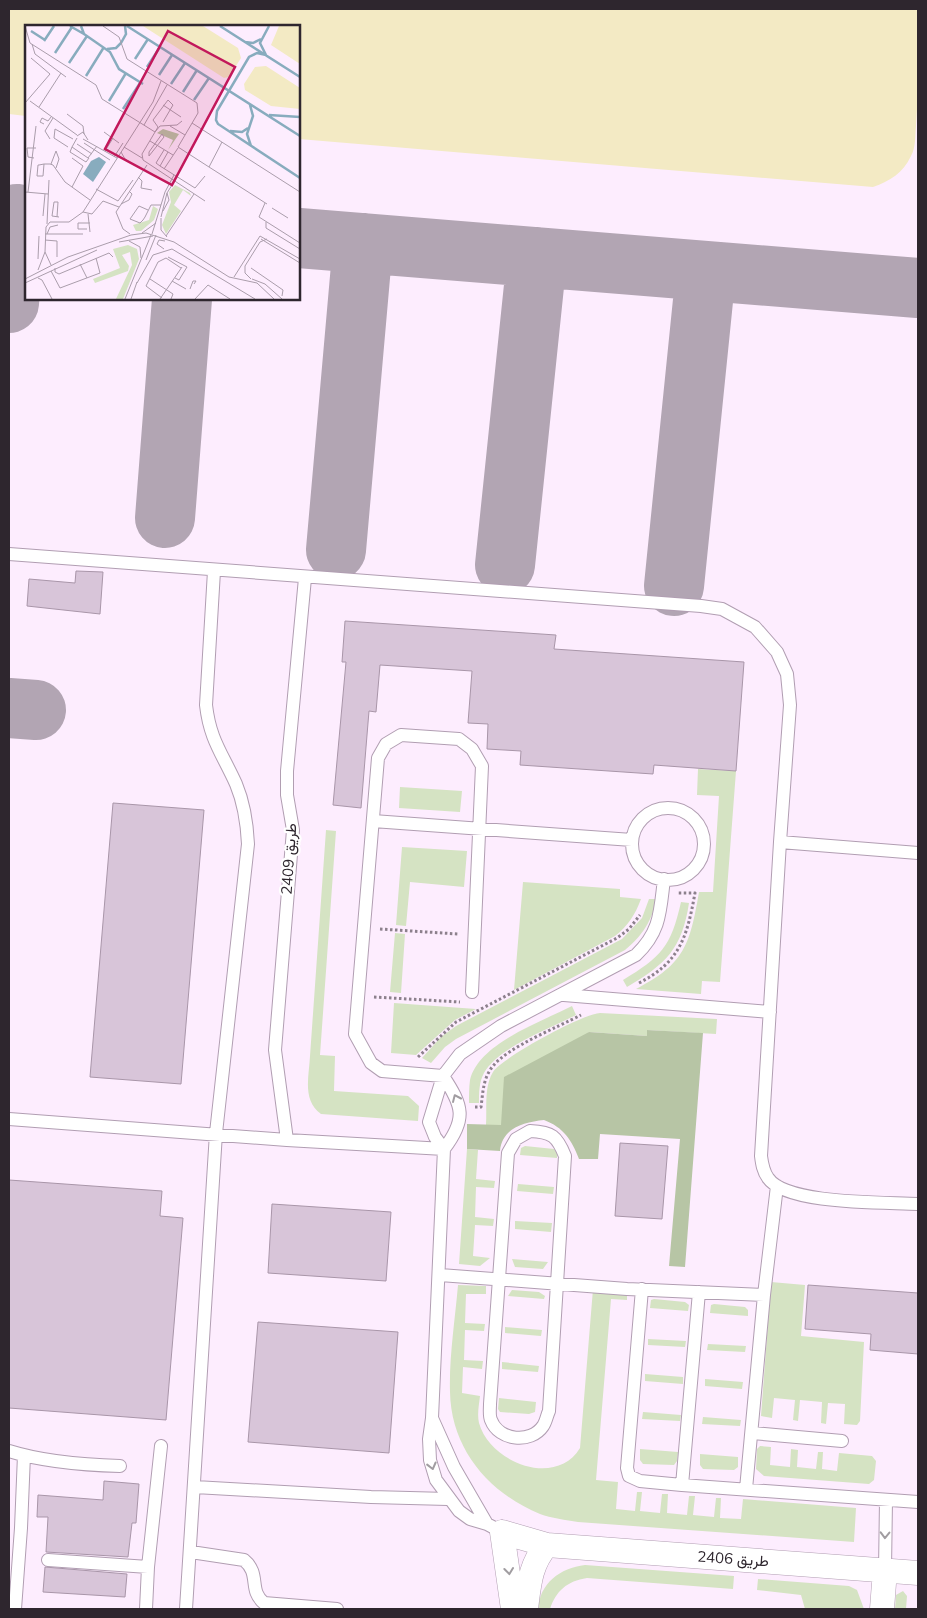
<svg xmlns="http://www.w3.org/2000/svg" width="927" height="1618" viewBox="0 0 927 1618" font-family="Mulish,Vazirmatn,sans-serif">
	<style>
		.green { fill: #d5e3c3 }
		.forest { fill: #b7c5a5 }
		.sand { fill: #f3eac4 }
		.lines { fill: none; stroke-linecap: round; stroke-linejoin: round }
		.taxiway { stroke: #b2a5b3; stroke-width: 60 }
		.building { fill: #d8c5d9; stroke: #a996a9 }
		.service-casing { stroke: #b19eb2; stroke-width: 14 }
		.minor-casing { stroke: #b19eb2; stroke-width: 25 }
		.path { stroke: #8c808c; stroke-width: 3; stroke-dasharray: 2.5 2.5; stroke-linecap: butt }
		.service { stroke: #fff; stroke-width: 12 }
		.minor { stroke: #fff; stroke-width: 24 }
		.oneway { stroke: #a19da1 }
		.labels { text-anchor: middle; stroke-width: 4.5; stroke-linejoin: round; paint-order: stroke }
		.street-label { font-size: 15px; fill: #2e262e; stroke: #fff }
		.inset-river { fill: none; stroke: #88acbe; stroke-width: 2.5 }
		.inset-road { fill: none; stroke: #aa9dab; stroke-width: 1 }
		.view { fill: #c2185b; fill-opacity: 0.15; stroke: #c2185b; stroke-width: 2.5 }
		.inset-edge { fill: none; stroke: #2e262e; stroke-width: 2.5 }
	</style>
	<rect width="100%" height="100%" fill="#fdedfe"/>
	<!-- green -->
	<path class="green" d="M 698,769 L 736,771 L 720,982 L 702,981 L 701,994 L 636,989 C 685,964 690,944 699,892 L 713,892 L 719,796 L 697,795 Z
		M 400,787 L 462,791 L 460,812 L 399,808 Z
		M 326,830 L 336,831 L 320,1055 L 335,1056 L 334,1091 L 408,1096 L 419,1106 L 418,1121 L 321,1114 C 302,1100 309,1077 310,1056 Z
		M 402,847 L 467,851 L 464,887 L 410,882 L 406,926 L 396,925 Z
		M 523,882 L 620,889 L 620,897 L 641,899 C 635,915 628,926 615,936 L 514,990 Z
		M 649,899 L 657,899 C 651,922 643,935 625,950 L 456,1039 L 445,1047 L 431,1063 L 422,1058 L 441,1037 L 456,1026 L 622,939 L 642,918 Z
		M 681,902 L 689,903 C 682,949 666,964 627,987 L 623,980 C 661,957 671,947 681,902 Z
		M 395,933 L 405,934 L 401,993 L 390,992 Z
		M 394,1003 L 476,1009 L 455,1020 L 416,1055 L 391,1053 Z
		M 572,1006 L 576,1015 C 549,1029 499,1047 484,1073 C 479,1082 479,1093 479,1103 L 469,1103 C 469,1096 469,1087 470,1080 C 479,1043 541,1022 572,1006 Z
		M 600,1013 L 717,1019 L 716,1034 L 647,1030 L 647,1036 L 589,1032 L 501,1125 L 486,1125 C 487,1108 484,1086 493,1072 C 503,1057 582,1014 600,1013 Z
		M 525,1146 L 554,1149 L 557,1153 L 557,1158 L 520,1155 L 521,1148 Z
		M 467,1149 L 478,1150 L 476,1179 L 495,1181 L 494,1188 L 476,1187 L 475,1217 L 494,1219 L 493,1226 L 475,1225 L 473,1256 L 490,1258 L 480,1266 L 459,1264 Z
		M 518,1184 L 554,1187 L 553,1194 L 517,1191 Z
		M 515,1221 L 552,1223 L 551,1232 L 515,1229 Z
		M 512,1259 L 548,1262 L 543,1269 L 515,1267 Z
		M 771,1282 L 805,1285 L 801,1336 L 864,1342 L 860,1421 L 857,1425 L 844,1424 L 845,1404 L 828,1403 L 826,1424 L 821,1423 L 822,1402 L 800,1400 L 798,1421 L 793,1420 L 795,1400 L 774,1398 L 772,1418 L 761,1416 Z
		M 458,1285 L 486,1286 L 486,1294 L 466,1294 L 465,1323 L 485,1324 L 484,1331 L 465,1330 L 464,1360 L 483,1361 L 482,1369 L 463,1367 L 462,1393 L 480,1396 C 479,1405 477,1414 479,1423 C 490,1463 556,1488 580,1448 L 593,1289 L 627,1292 L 627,1300 L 611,1299 L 596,1480 L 618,1482 L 616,1509 L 635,1511 L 637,1492 L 642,1492 L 640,1511 L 660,1513 L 662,1494 L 668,1494 L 667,1513 L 687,1515 L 689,1496 L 695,1496 L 693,1515 L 714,1517 L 716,1498 L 721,1498 L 720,1518 L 741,1519 L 743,1499 L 856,1508 L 854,1542 L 578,1522 C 566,1520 551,1518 540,1514 C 489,1493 451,1449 450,1392 C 449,1357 455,1320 458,1285 Z
		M 512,1290 L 539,1292 L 545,1296 L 544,1299 L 508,1296 Z
		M 654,1299 L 685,1302 L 689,1305 L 688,1311 L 650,1308 L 651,1300 Z
		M 714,1304 L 745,1307 L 748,1310 L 748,1316 L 710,1313 L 711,1305 Z
		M 505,1327 L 542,1330 L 541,1336 L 505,1333 Z
		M 648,1339 L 686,1341 L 685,1347 L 648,1345 Z
		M 708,1344 L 746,1346 L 745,1352 L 707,1350 Z
		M 502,1362 L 539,1366 L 538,1372 L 502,1369 Z
		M 645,1374 L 683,1377 L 683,1384 L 645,1381 Z
		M 705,1379 L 743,1382 L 742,1389 L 705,1386 Z
		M 499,1398 L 536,1402 L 535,1412 L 529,1414 L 500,1412 L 498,1409 Z
		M 643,1412 L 681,1415 L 680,1421 L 642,1419 Z
		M 703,1417 L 741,1420 L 740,1426 L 702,1424 Z
		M 760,1446 L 771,1447 L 770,1465 L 790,1467 L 791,1449 L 798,1450 L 797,1467 L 816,1469 L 818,1452 L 823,1452 L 822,1469 L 837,1471 L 839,1453 L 872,1456 L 876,1461 L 874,1480 L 869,1484 L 764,1476 L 756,1469 L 757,1449 Z
		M 640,1449 L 678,1452 L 677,1461 L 674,1465 L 643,1464 L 640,1460 Z
		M 700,1454 L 738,1457 L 738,1467 L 734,1470 L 703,1469 L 700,1465 Z
		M 585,1565 L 734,1576 L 733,1589 L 587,1578 C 567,1581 556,1591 550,1609 L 538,1609 C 540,1583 560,1568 585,1565 Z
		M 758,1579 L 849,1586 L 857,1590 L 864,1609 L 805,1609 L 801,1595 L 757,1590 Z
		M 903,1591 L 907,1596 L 906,1609 L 895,1609 L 896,1595 Z"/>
	<!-- forest -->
	<path class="forest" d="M 647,1030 L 703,1033 L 685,1267 L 669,1266 L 680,1139 L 600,1134 L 598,1159 L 579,1159 C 572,1140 563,1127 544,1120 C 524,1122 502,1128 500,1151 L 467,1149 L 467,1124 L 501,1125 L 504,1077 L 589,1032 L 647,1036 Z"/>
	<!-- sand -->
	<path class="sand" d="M 9,9 L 918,9 C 918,48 919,87 916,126 C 915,135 916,147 911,156 C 903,173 890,181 873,187 L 299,139 L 299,26 L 26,26 L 26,116 L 9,114 Z"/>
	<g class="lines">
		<!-- taxiway -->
		<path class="taxiway" d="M 299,238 L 918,288
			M 9,303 L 17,214
			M 165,518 L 182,299
			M 336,550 L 363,243
			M 505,565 L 537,257
			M 674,586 L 706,271
			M 9,708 L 36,710"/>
	</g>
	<!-- building -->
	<path class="building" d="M 76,571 L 103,572 L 100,614 L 27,606 L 29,579 L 75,583 Z
		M 345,621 L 556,635 L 554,649 L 744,662 L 736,771 L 654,765 L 653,774 L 520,765 L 521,751 L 487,749 L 488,724 L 468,723 L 472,671 L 380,665 L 376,712 L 369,711 L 361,808 L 333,805 L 346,662 L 342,662 Z
		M 113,803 L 204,810 L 181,1084 L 90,1077 Z
		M 620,1143 L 668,1146 L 662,1219 L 615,1216 Z
		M 9,1180 L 162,1191 L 160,1216 L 183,1218 L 166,1420 L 9,1408 Z
		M 272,1204 L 391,1212 L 386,1281 L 268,1273 Z
		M 808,1285 L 918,1293 L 918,1354 L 870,1350 L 871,1334 L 805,1329 Z
		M 258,1322 L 398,1332 L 389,1453 L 248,1442 Z
		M 104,1481 L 139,1484 L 136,1523 L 132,1523 L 128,1557 L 46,1552 L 48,1517 L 37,1517 L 38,1495 L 103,1500 Z
		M 45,1567 L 127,1574 L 125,1597 L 43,1592 Z"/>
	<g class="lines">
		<!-- service casing -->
		<g class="service-casing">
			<path id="service" d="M 9,554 L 701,606 L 722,609 L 755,627 L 777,652 L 787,674 L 790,705 L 780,842 L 761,1156 C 762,1164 763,1171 768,1178 C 786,1205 886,1202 918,1204
				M632 844a36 36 0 1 1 72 0a36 36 0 1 1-72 0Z
				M 373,821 L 632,840
				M 780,842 L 918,853
				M 472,992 L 482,766 L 472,749 L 459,739 L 401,735 L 386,744 L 378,758 L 355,1034 L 371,1063 L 382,1071 L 443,1076 C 463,1106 467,1119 444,1149 L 432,1418 L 429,1439 L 430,1460 L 436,1480 L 459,1511 L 470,1519 L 487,1524 L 502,1532
				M 564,995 L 770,1012
				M 9,1119 L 287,1140 L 444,1149
				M 530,1131 C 552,1132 557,1136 565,1156 L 549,1411 C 547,1415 546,1422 543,1426 C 531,1444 499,1441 491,1420 C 489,1416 490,1409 490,1404 L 508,1153 L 516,1139 Z
				M 287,1140 L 275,1050 L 293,830 L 287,795 L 287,771 L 305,578
				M 444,1149 L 435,1137 L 429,1122 L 443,1076 L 460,1054 L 501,1026 L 636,955 C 661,931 660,911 664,879
				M 440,1275 L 627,1289 L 764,1295
				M 642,1289 L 627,1468 L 629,1476 L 640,1481 L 682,1485 L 918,1502
				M 432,1418 L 454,1467 L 487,1524
				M 752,1433 L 842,1441
				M 9,1451 C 44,1462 83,1465 120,1466
				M 682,1485 L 699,1292
				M 195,1487 L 371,1497 L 448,1499
				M 746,1489 L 764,1295 L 777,1186
				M 191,1552 L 244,1560 C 261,1574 248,1590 264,1603 L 337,1609
				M 48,1560 L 148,1567
				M 885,1570 L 886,1500
				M 15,1609 L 21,1528 L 24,1455
				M 146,1609 L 148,1567 L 161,1446
				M 186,1609 L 216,1133 L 248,844 C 247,823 244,803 236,784 C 222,753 210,740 206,705 L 214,571"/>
		</g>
		<!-- minor casing -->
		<g class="minor-casing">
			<path id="minor" d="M 502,1532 L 547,1545 L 918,1573
				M 502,1532 L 513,1609
				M 526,1609 C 529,1585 530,1564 547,1545
				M 882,1609 L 885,1570"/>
		</g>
		<!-- path -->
		<path class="path" d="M 380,929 L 458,934
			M 639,983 C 680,962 687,937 695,893 L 678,893
			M 374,997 L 460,1002
			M 418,1057 L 456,1022 L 617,938 L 629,929 L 640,915
			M 475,1107 L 481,1107 C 483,1092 483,1078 493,1066 C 508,1047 558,1027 581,1015"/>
		<!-- service -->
		<use href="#service" class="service"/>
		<!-- minor -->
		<use href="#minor" class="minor"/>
	</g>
	<!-- one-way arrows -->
	<defs><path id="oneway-chevron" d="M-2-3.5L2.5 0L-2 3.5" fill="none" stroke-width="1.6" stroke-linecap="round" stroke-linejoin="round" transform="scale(1.25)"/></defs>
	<g class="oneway">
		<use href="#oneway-chevron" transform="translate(456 1098) rotate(-114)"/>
		<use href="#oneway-chevron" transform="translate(432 1466) rotate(76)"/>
		<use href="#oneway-chevron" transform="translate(885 1535) rotate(91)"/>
		<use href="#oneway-chevron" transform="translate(509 1571) rotate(83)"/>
	</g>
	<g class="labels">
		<!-- street labels -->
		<g class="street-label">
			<text transform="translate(289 859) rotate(-86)" y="5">طريق 2409</text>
			<text transform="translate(733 1559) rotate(4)" y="5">طريق 2406</text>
		</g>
	</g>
	<!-- overview -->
	<g transform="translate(25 25)">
		<rect width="275" height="275" fill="#fdedfe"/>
		<path d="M 150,160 L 165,168 L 166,171 L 158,165 L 149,180 L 156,186 L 141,209 L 137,200 L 146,177 L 144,167 ZM 128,181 L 133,184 L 129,195 L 116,206 L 111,206 L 108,200 L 124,195 ZM 103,220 L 112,224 L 114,234 L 98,274 L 91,274 L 107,240 L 105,227 L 97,230 L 104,241 L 103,246 L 70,258 L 68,254 L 95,243 L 88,224 Z" fill="#d5e3c3"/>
		<path d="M 138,104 L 154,109 L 143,125 L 148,115 L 132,108 Z" fill="#b7c5a5"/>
		<path d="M 118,1 L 178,1 L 213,23 L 216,33 L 204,52 L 199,53 ZM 254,1 L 275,1 L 275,39 L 246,20 ZM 241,41 L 275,63 L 275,84 L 246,81 L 220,65 L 219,59 L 230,42 Z" fill="#f3eac4"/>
		<path d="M 74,132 L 81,137 L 68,157 L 58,149 L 66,136 Z" fill="#88acbe"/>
		<path class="inset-river" d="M 45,1 L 59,9 L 56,1M 102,1 L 275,111M 195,1 L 275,52M 6,6 L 20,15M 59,9 L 85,27 L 94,44 L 118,59M 19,16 L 29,1M 220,17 L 228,18 L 236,14M 82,24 L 91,23 L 96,18 L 101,9 L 100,1M 30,28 L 47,2M 241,30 L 232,28 L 224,32 L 192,86 L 191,95 L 193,99 L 275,153M 241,30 L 235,18 L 244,1M 110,34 L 123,14M 44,38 L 62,11M 122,42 L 135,22M 134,50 L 147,30M 61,51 L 79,22M 146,59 L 160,38M 158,67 L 172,45M 169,75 L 184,53M 84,76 L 101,48M 225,80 L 228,91 L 222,109 L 226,121M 98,84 L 115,58M 244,90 L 275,92M 205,106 L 217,107 L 223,103"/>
		<path class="inset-road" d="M 0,1 L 5,18 L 71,60 L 77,74 L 130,107M 78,1 L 94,12 L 102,34 L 172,78 L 173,88 L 153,122 L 184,142M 7,19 L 10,29 L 41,52M 5,76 L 52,110M 0,78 L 25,49 L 6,33M 138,80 L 156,92M 14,82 L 36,48M 42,89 L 58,101 L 59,109M 167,98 L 275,167M 19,99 L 15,97 L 17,93 L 23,96 L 26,92M 119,100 L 142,60M 145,101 L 160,110M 133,102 L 117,129 L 118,135 L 180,176M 133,102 L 128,95 L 143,75 L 148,80 L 138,97M 79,107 L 94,118M 130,107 L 135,101 L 152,100 L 157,96M 137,109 L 139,112 L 124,131 L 124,127 ZM 52,111 L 58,107 L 63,115M 52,113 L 47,122 L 63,133 L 72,121M 25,114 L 20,106 L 28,93M 58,114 L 92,133M 125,116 L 148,130M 197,117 L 184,142 L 242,179M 59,118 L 85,135M 52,119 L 67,129M 43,122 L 29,113 L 30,104 L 48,114M 47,122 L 45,127 L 61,137 L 64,133M 99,122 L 117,133M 139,125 L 131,138 L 135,141 L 170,163 L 180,151M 80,126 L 88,113M 96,127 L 100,134 L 113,142M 89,132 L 98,118M 9,133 L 3,132 L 2,123 L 11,123M 19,139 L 18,151 L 12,151 L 13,140 L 14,140 L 19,139 L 25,139 L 28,140 L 40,157 L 65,175M 26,139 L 31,126 L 34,134 L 31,143M 135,141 L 143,127M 139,144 L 153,123M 113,152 L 117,156 L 116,163 L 127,165M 47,162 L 58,141 L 47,133M 71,164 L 93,176 L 108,155M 0,167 L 23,169M 3,167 L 11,101M 33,177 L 29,177 L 27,191 L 34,192M 240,178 L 234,192 L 275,218M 96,179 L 104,175 L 107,169 L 104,166M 247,183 L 263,193M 123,185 L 114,181 L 105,194 L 115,198 L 118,195 L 120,192 L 126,180 L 136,180M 138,186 L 144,175 L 142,168M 58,187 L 67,189 L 78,176 L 94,182M 63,189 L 65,207M 18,191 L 20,169M 32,192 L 33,177M 136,192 L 142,168 L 152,152M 136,193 L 136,205 L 142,212M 241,197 L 241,203 L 275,224M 22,199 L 24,155M 21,202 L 25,197 L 44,197 L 58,187 L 128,77 L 136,56M 21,202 L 20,227 L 26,240M 62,204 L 53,204 L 53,198 L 65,198M 117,208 L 131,198M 20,209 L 58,209M 22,209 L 25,202 L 33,200M 105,209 L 98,204 L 91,187 L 122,140M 127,209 L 140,167 L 149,150M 141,211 L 169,169M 236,214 L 275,238M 20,215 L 32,216 L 32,232M 104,216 L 115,222 L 116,233M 94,217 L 128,211M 139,224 L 132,219 L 134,215 L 140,216M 143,232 L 162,242 L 154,255 L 150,253M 13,234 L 14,211M 121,235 L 131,210M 55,239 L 62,253M 30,243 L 30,247 L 34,249 L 84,228 L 88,232M 226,243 L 258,265 L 257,271M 13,245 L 20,227M 26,246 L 35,263 L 75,248 L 71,233M 209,252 L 235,211 L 275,234M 13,253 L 17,255 L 27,274M 0,254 L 43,232 L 106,210 L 121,208 L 149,217 L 204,252 L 232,258 L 249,274M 125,254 L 148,269 L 146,274M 226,254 L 220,248 L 220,241 L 235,217 L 242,214M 227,254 L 240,259 L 257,274M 147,256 L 161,264M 0,258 L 72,225M 112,258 L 128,230 L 147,224 L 230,274M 165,264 L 168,256 L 171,256 L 169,259M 137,273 L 121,261 L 133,237 L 141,233 L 156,243M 100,274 L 126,210M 106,274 L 112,257M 135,274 L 157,242M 170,274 L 183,260 L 205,274"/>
		<path class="view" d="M 143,6 L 210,42 L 147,160 L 80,124 Z"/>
		<rect width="275" height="275" class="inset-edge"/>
	</g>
	<!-- border -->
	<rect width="927" height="1618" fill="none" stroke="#2e262e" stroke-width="20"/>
</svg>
